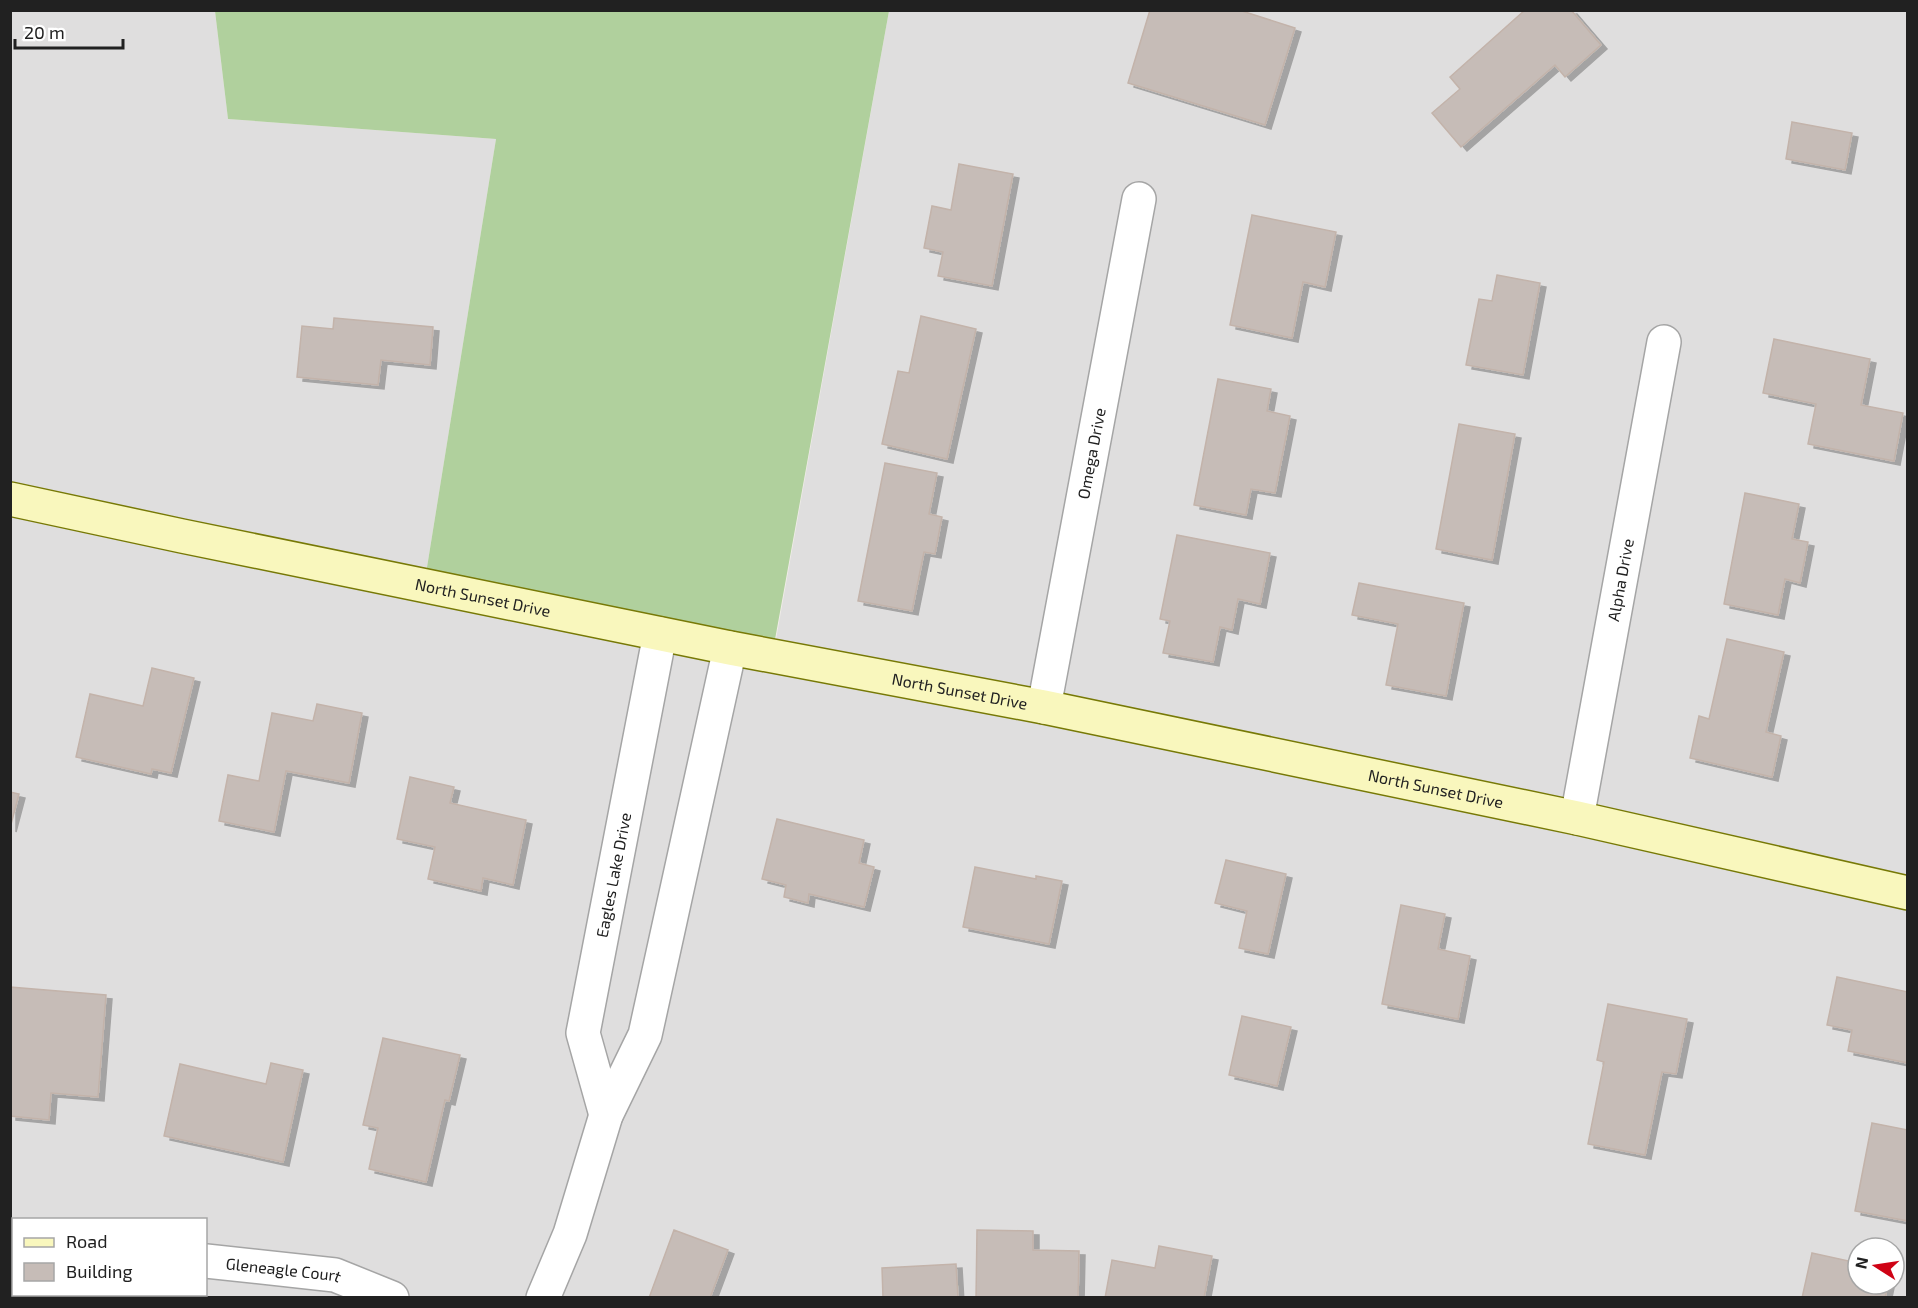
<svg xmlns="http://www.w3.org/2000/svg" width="1918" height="1308" viewBox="0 0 1918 1308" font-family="'Exo 2',sans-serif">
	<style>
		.residential { fill: #dfdede; fill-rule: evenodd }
		.forest { fill: #b0d09d }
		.building { fill: #c6bcb7; stroke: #c3b3aa; stroke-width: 1.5; filter: url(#shadow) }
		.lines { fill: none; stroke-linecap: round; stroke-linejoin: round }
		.street-casing { stroke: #a5a5a5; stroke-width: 36 }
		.secondary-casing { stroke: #777906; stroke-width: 36 }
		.street { stroke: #fff; stroke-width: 33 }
		.secondary { stroke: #f9f7bd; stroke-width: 33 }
		.labels { text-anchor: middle; stroke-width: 4.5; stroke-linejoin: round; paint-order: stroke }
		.street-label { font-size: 16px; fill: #212121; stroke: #fff }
	</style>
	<defs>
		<filter id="shadow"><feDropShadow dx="6" dy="4" stdDeviation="0" flood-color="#0004"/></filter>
	</defs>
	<rect width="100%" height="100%" fill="#f1ede8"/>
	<!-- residential -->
	<path class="residential" d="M 10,11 L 215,11 L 228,119 L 496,139 L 424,586 L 773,656 L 889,11 L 1907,11 L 1907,1297 L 11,1297 ZM 14,1220 L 206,1220 L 206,1294 L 14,1294 ZM 1858,1248 L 1894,1248 L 1894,1284 L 1858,1284 Z"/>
	<!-- forest -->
	<path class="forest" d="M 215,11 L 889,11 L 772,656 L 424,586 L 496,139 L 228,119 Z"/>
	<!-- building -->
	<path class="building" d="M 1150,10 L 1239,10 L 1295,28 L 1265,125 L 1128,83 Z
		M 1525,10 L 1571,10 L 1601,45 L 1565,77 L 1555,65 L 1461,147 L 1432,113 L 1460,89 L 1450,77 Z
		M 1792,122 L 1852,133 L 1845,170 L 1786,159 Z
		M 959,164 L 1013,174 L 992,286 L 938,276 L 943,252 L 924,248 L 932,206 L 951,210 Z
		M 1252,215 L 1336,232 L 1325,287 L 1303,282 L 1292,338 L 1230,325 Z
		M 1497,275 L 1540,283 L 1523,375 L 1466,365 L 1479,299 L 1492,301 Z
		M 921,316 L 976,329 L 947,459 L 882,444 L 898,371 L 909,373 Z
		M 334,318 L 433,327 L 430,365 L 381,360 L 378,385 L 297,377 L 302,326 L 333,329 Z
		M 1774,339 L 1870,359 L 1861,405 L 1903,413 L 1894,461 L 1808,444 L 1816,404 L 1763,393 Z
		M 1218,379 L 1271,389 L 1267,411 L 1290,416 L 1275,493 L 1251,489 L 1246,515 L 1194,505 Z
		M 1459,424 L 1515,434 L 1492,560 L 1436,549 Z
		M 885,463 L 937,473 L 929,514 L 942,517 L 935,554 L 924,552 L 912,611 L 858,601 Z
		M 1745,493 L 1799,504 L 1792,539 L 1808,542 L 1800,583 L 1785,579 L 1778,615 L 1724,604 Z
		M 1177,535 L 1270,553 L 1260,604 L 1238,599 L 1232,630 L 1220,627 L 1213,662 L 1163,653 L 1170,621 L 1160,619 Z
		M 1359,583 L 1464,603 L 1446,696 L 1386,685 L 1398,624 L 1352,615 Z
		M 1727,639 L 1784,652 L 1766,732 L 1781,736 L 1772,777 L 1690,758 L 1699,716 L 1709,719 Z
		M 152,668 L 194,678 L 171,773 L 152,769 L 151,774 L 76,757 L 90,694 L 143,706 Z
		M 317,704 L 362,713 L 349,783 L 286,771 L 274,832 L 219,821 L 228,775 L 259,781 L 272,713 L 313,721 Z
		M 410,777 L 454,787 L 450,803 L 526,820 L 513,885 L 483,878 L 481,891 L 428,879 L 435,847 L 397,839 Z
		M 10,792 L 19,794 L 10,828 Z
		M 777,819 L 864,840 L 859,863 L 874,867 L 864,907 L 809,894 L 808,903 L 784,897 L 786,885 L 762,879 Z
		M 1226,860 L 1286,874 L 1268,954 L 1239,948 L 1247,911 L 1215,903 Z
		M 975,867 L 1036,879 L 1036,876 L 1062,881 L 1049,944 L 963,927 Z
		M 1401,905 L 1445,914 L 1438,949 L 1470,956 L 1458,1019 L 1382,1004 Z
		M 1837,977 L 1908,992 L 1908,1063 L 1848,1051 L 1852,1030 L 1827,1025 Z
		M 10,987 L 106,995 L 98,1097 L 51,1093 L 49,1120 L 10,1116 Z
		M 1608,1004 L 1687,1019 L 1676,1074 L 1662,1072 L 1645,1155 L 1588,1144 L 1604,1062 L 1597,1060 Z
		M 1242,1016 L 1291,1027 L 1277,1086 L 1229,1075 Z
		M 383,1038 L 460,1055 L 449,1101 L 445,1100 L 426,1182 L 369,1169 L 378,1128 L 363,1125 Z
		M 271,1063 L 303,1070 L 283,1162 L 164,1136 L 180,1064 L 266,1084 Z
		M 1872,1123 L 1908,1130 L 1908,1221 L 1855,1211 Z
		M 674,1230 L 728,1250 L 710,1298 L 649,1298 Z
		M 977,1230 L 1033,1231 L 1033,1250 L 1079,1251 L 1078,1298 L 976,1298 Z
		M 1159,1246 L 1212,1256 L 1204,1298 L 1105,1298 L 1112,1260 L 1155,1268 Z
		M 1812,1253 L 1858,1263 L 1858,1284 L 1888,1284 L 1885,1298 L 1802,1298 Z
		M 956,1264 L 958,1298 L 883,1298 L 882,1268 Z"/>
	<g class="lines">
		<!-- street casing -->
		<g class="street-casing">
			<g id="street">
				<path id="s1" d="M 1044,707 L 1139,199"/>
				<path id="s2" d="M 1577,818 L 1664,342"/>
				<path id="s3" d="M 606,1115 L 583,1033 L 660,634"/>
				<path id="s4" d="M 206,1261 L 335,1275 L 392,1298"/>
				<path d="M 543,1298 L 570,1234 L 606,1115 L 645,1035 L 730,648"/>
			</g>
		</g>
		<!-- secondary casing -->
		<g class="secondary-casing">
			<g id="secondary">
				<path id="s5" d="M 10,499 L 182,536 L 730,648 L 1044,707 L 1577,818 L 1908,893"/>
			</g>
		</g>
		<!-- street -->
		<use href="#street" class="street"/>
		<!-- secondary -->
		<use href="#secondary" class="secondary"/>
	</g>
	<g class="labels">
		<!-- street labels -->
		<g class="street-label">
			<text dy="6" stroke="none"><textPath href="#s1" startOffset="258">Omega Drive</textPath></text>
			<text dy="6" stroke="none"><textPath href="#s2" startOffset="242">Alpha Drive</textPath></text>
			<text dy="6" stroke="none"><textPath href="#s5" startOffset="483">North Sunset Drive</textPath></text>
			<text dy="6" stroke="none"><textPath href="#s5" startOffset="969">North Sunset Drive</textPath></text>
			<text dy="6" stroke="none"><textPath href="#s5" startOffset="1455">North Sunset Drive</textPath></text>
			<text dy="6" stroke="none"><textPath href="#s3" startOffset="246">Eagles Lake Drive</textPath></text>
			<text dy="6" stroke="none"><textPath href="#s4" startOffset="78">Gleneagle Court</textPath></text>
		</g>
	</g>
	<!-- border -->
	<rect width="1918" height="1308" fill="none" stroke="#212121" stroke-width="24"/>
	<!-- legend -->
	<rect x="12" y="1218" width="195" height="78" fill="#ffffff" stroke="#a6a6a6" stroke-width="1.5"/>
	<rect x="24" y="1238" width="30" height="9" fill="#f9f7bd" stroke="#a6a6a6" stroke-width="1.5"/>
	<text x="66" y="1248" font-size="18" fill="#212121">Road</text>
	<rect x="24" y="1263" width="30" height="18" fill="#c6bcb7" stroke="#a6a6a6" stroke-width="1.5"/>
	<text x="66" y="1278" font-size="18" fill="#212121">Building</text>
	<!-- north arrow -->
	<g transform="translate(1876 1266) rotate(282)"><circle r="28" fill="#ffffff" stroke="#a6a6a6" stroke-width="1.5"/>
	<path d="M0-4.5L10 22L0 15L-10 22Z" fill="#cf0215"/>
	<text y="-9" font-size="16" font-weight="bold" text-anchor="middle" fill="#212121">N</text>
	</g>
	<!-- scale -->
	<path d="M15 39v9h108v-9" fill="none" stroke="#212121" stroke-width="3"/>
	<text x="24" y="39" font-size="18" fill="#212121" stroke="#ffffff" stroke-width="4.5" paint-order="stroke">20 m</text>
</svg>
